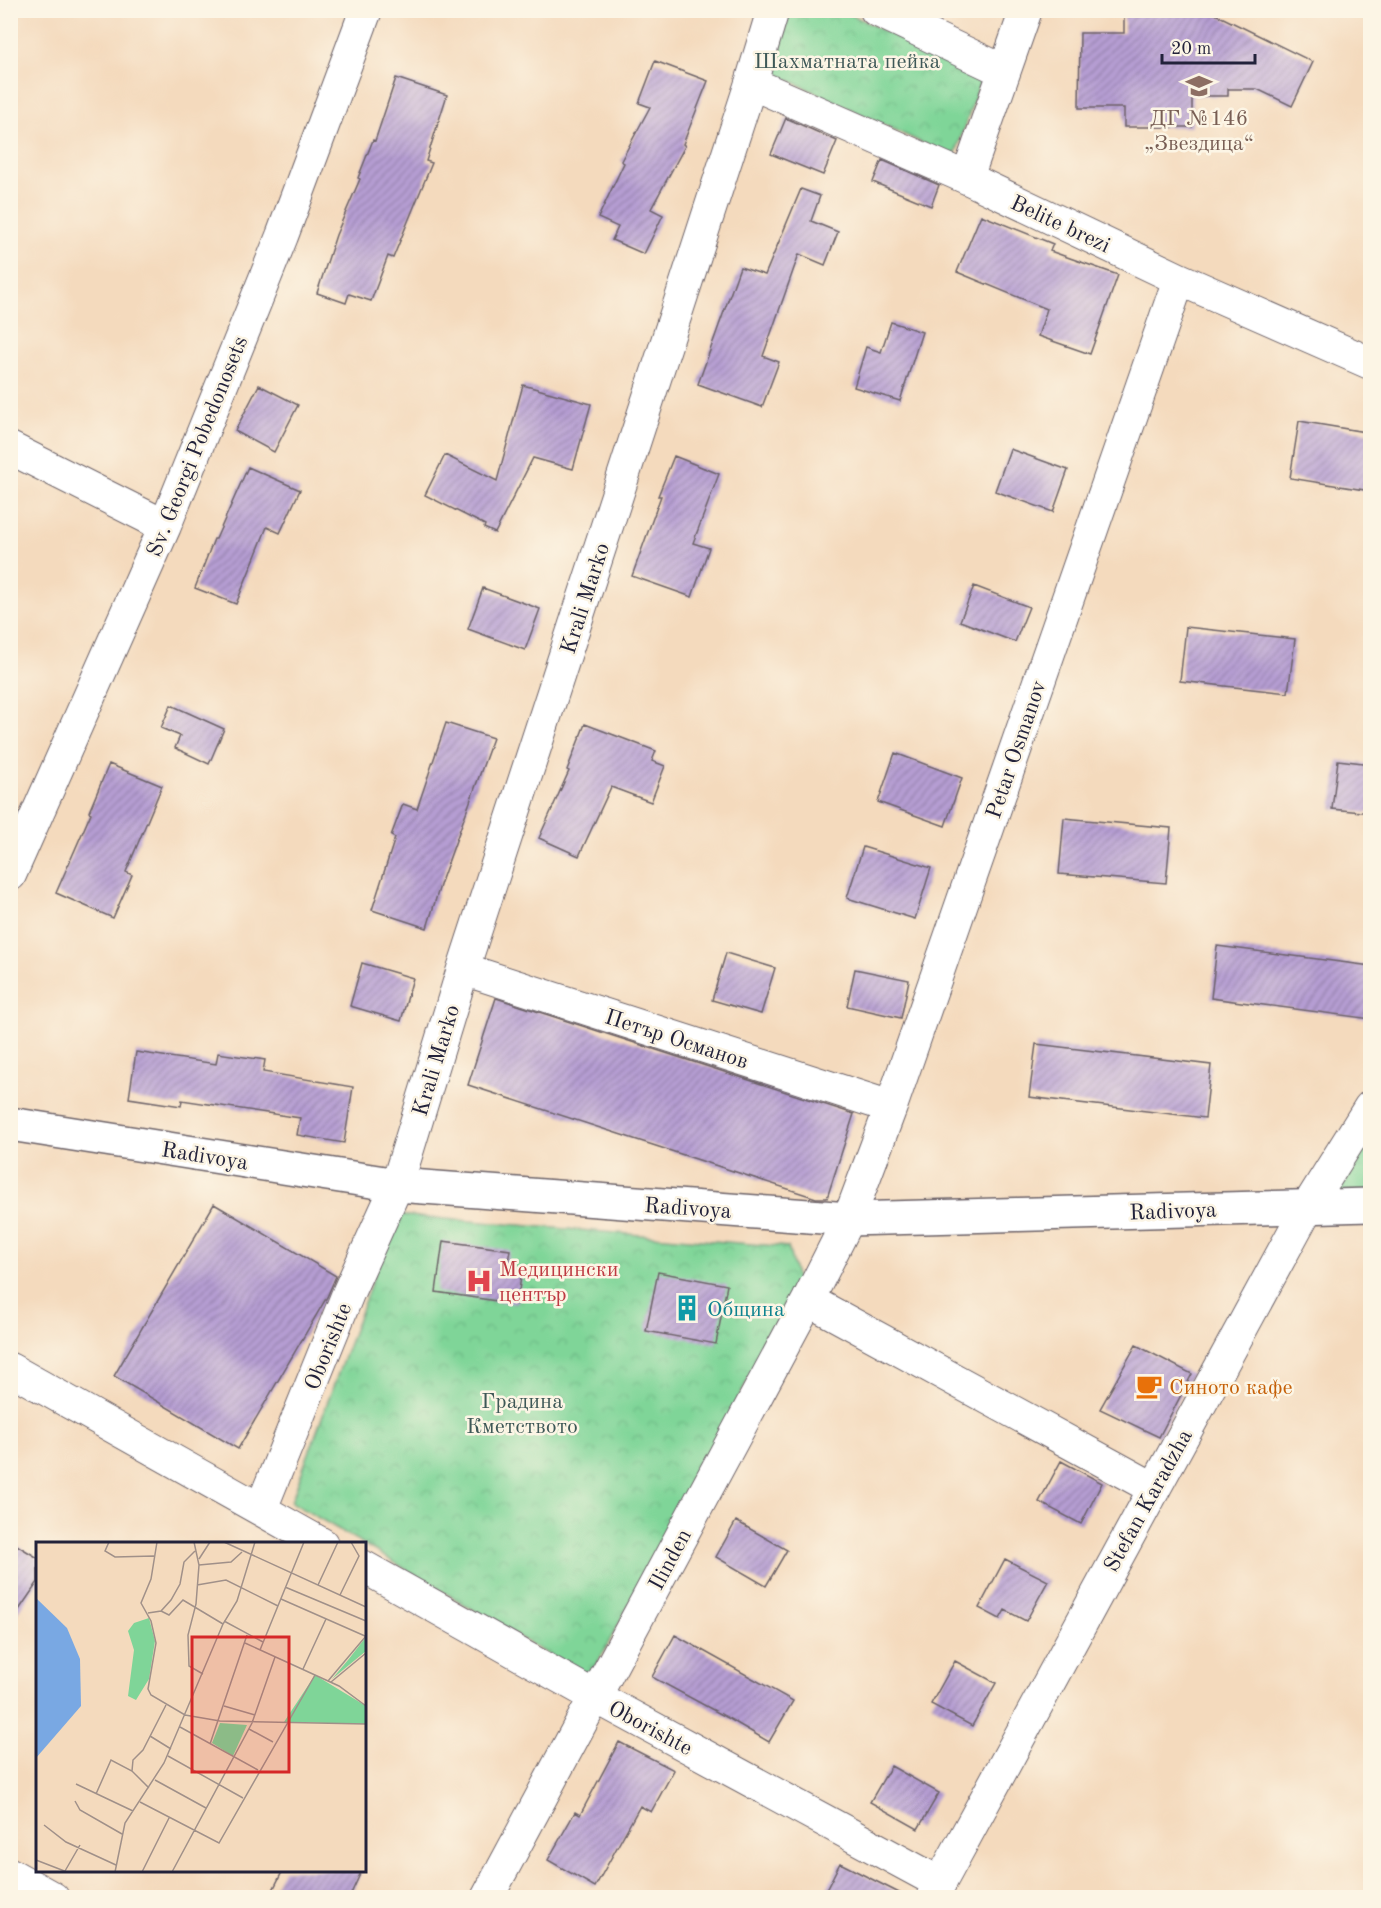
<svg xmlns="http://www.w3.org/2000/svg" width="1381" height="1908" viewBox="0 0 1381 1908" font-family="'Old Standard TT',serif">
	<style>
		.park { fill: url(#park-crowns); stroke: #507c6a; stroke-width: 1.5 }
		.building { fill: url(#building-hatch) }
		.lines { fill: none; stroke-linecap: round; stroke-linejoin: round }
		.minor-casing { stroke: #6c6268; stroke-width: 34 }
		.tertiary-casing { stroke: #6c6268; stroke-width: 36 }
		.minor { stroke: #fff; stroke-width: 32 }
		.tertiary { stroke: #fff; stroke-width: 33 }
		.labels { text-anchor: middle; stroke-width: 5; stroke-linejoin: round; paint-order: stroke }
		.park-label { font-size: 22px; fill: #3e5857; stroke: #fcf5e5 }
		.education-label { font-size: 22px; fill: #785e54; stroke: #fcf5e5 }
		.street-label { font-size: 22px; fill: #22223b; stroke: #fcf5e5 }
		.health-label { font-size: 22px; fill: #be3a42; stroke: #fcf5e5; text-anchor: start }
		.culture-label { font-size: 22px; fill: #0d838f; stroke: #fcf5e5; text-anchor: start }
		.food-label { font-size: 22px; fill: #c56008; stroke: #fcf5e5; text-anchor: start }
		.inset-road { fill: none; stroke: #a09089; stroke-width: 1.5 }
		.view { fill: #d62828; fill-opacity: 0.15; stroke: #d62828; stroke-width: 3 }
		.inset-edge { fill: none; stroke: #22223b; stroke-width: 3 }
	</style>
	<defs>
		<pattern id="park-crowns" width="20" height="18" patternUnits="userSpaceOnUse" patternTransform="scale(1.5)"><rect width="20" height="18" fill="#7fd598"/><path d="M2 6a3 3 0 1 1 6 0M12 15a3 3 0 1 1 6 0" fill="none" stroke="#6db784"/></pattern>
		<pattern id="building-hatch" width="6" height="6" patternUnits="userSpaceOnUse" patternTransform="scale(1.5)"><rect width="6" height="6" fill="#b69ed3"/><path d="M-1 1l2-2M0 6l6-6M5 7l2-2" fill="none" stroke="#9480ac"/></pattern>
	</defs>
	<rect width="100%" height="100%" fill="#fcf5e5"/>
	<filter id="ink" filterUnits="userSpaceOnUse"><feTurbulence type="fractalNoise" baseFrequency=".0167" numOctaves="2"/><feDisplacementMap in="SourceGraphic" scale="12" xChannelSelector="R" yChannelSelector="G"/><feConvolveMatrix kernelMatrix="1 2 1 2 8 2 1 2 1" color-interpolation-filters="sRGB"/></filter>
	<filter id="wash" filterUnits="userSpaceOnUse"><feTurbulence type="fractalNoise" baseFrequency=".008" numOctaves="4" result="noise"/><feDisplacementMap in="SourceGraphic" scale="24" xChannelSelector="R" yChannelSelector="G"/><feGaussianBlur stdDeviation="1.35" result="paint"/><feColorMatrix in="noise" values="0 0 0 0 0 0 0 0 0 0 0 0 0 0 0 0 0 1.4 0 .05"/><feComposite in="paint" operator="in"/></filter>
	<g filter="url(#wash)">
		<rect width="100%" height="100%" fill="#f4dabd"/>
		<!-- park -->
		<path class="park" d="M 842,10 L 981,79 L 954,158 L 774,73 L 789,11 Z
			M 1370,1107 L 1370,1205 L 1308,1206 Z
			M 396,1215 L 788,1247 L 798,1283 L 692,1488 L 589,1679 L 365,1545 L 364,1544 L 362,1543 L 291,1502 Z"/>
		<g id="blocks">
			<!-- building -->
			<path class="building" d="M 1124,10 L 1207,10 L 1313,62 L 1292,106 L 1257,89 L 1228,89 L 1228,96 L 1192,96 L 1192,127 L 1124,127 L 1124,108 L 1079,108 L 1080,33 L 1124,33 Z
				M 655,61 L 708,81 L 683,144 L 685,146 L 651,209 L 663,215 L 644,254 L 612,240 L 618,227 L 598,218 L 624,163 L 621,161 L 650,107 L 639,103 Z
				M 396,78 L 447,95 L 426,161 L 432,163 L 393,258 L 388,256 L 371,301 L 349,294 L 346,303 L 317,293 L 336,235 L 360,179 L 358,178 L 373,140 L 375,141 Z
				M 786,118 L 837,141 L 823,175 L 771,154 Z
				M 882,160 L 939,185 L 931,206 L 873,182 Z
				M 801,189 L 820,196 L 811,221 L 838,232 L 825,265 L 799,254 L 763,356 L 779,362 L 762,407 L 698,384 L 740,267 L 765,275 Z
				M 981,215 L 1053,244 L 1050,251 L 1118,275 L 1090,354 L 1038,336 L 1047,309 L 957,272 Z
				M 891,322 L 922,332 L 900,401 L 854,387 L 866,347 L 881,352 Z
				M 259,385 L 298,405 L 274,452 L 235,431 Z
				M 523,385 L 591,404 L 573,469 L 533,458 L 495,533 L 484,528 L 485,525 L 425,495 L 445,455 L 497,481 Z
				M 1299,421 L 1371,433 L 1371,491 L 1290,478 Z
				M 1010,449 L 1068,470 L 1053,512 L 995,491 Z
				M 674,456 L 719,474 L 693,543 L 709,548 L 692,597 L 632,576 L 661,496 L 658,496 Z
				M 248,467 L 300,490 L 280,533 L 267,527 L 236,604 L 195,588 L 214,539 L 216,539 Z
				M 974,586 L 1029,607 L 1015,642 L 960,621 Z
				M 483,588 L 540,609 L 525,650 L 468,629 Z
				M 1186,627 L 1295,639 L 1288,693 L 1180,681 Z
				M 171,705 L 224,729 L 209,764 L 175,748 L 180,736 L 161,728 Z
				M 446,723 L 493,738 L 441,882 L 427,928 L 372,910 L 395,838 L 391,836 L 403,804 L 417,809 Z
				M 585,724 L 656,751 L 652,761 L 665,766 L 651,802 L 611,787 L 579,856 L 539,838 L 569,771 L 567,770 Z
				M 895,753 L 962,778 L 945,826 L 878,802 Z
				M 1338,760 L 1371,764 L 1371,813 L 1332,809 Z
				M 109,764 L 162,786 L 126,872 L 132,875 L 113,918 L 56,893 L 91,813 L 89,812 Z
				M 1064,818 L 1171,828 L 1166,883 L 1059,874 Z
				M 863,847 L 931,868 L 915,919 L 847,898 Z
				M 1217,946 L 1371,966 L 1371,1019 L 1211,998 Z
				M 726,953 L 775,968 L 761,1014 L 712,1000 Z
				M 362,963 L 413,978 L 401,1021 L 350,1006 Z
				M 855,969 L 909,980 L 901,1018 L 847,1006 Z
				M 496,998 L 854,1114 L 827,1198 L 816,1198 L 468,1085 Z
				M 1036,1044 L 1211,1065 L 1205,1118 L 1029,1097 Z
				M 136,1052 L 216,1064 L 218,1053 L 265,1060 L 263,1072 L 353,1087 L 344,1143 L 297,1135 L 300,1118 L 182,1100 L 181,1106 L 129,1098 Z
				M 214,1204 L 336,1276 L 327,1297 L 238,1449 L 114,1376 Z
				M 443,1241 L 510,1250 L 507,1268 L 522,1270 L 517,1304 L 436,1292 Z
				M 658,1272 L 727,1285 L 716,1344 L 646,1331 Z
				M 1136,1345 L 1192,1374 L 1159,1437 L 1100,1409 Z
				M 1061,1461 L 1102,1483 L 1081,1524 L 1039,1502 Z
				M 736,1521 L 787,1550 L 766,1586 L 716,1557 Z
				M 10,1541 L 38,1558 L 38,1582 L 10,1623 Z
				M 1005,1559 L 1048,1581 L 1026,1621 L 1005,1610 L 1000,1619 L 979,1608 Z
				M 675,1635 L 793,1701 L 769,1742 L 728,1718 L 652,1677 Z
				M 955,1661 L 996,1683 L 972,1726 L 931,1704 Z
				M 619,1742 L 674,1770 L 651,1812 L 640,1806 L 595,1887 L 548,1860 L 575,1812 L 580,1815 Z
				M 891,1766 L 939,1793 L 918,1829 L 870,1802 Z
				M 840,1863 L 909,1898 L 822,1898 Z
				M 283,1870 L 362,1870 L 349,1898 L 289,1898 L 273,1890 Z"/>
		</g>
	</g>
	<g filter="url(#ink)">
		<use href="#blocks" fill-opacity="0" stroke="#6c6268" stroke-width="1.5"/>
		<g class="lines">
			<!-- minor casing -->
			<g class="minor-casing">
				<path id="minor" d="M 876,10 L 1004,71
					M 751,83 L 967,178 L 1179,279 L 1370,363
					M 967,178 L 1026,10
					M 10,448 L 165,526
					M 10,875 L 165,526 L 282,236 L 366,10
					M 463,969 L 891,1107
					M 808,1300 L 1153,1488
					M 10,1369 L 322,1544
					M 261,1509 L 349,1291 L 397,1185 L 463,969 L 751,83 L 773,10
					M 364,1567 L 594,1696 L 940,1883
					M 10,1874 L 53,1898
					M 487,1898 L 808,1300 L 849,1219 L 891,1107 L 1179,279
					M 932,1898 L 1308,1206 L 1370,1107"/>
			</g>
			<!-- tertiary casing -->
			<g class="tertiary-casing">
				<path id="tertiary" d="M 10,1124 L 397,1185 L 849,1219 L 1370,1205"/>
			</g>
			<!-- minor -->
			<use href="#minor" class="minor"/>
			<!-- tertiary -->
			<use href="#tertiary" class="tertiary"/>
		</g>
	</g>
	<!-- icons -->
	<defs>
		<g id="school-bare" transform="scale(2.07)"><path d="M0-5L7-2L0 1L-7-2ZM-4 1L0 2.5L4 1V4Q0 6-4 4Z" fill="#8d6e63" stroke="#fcf5e5" stroke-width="2.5" paint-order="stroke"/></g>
		<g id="hospital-bare" transform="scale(2.07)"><path d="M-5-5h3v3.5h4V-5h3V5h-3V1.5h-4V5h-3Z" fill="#e0444e" stroke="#fcf5e5" stroke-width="2.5" paint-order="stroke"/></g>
		<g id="building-bare" transform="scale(2.07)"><path d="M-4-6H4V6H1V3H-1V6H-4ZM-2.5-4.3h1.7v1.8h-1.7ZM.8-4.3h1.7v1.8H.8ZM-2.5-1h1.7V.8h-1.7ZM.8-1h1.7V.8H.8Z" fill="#0f9aa8" stroke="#fcf5e5" stroke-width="2.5" paint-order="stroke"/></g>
		<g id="cafe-bare" transform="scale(2.07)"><path d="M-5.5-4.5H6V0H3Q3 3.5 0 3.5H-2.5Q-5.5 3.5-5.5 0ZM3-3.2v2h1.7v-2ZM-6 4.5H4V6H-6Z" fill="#e8710a" stroke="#fcf5e5" stroke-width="2.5" paint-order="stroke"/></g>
	</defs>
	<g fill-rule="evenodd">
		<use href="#school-bare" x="1199" y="86"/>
		<use href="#hospital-bare" x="479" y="1281"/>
		<use href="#building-bare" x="687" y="1308"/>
		<use href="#cafe-bare" x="1149" y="1386"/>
	</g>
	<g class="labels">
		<!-- park labels -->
		<g class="park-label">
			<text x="847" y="68">Шахматната пейка</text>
			<text x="522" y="1408">Градина<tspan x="522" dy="25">Кметството</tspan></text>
		</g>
		<!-- education labels -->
		<g class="education-label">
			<text x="1199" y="125">ДГ №146<tspan x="1199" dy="25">„Звездица“</tspan></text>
		</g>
		<!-- street labels -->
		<g class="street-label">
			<text transform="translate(1061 223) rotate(25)" y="8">Belite brezi</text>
			<text transform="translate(196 446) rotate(-68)" y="8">Sv. Georgi Pobedonosets</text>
			<text transform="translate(584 598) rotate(-72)" y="8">Krali Marko</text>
			<text transform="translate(1015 749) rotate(-71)" y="8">Petar Osmanov</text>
			<text transform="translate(677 1038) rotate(18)" y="8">Петър Османов</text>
			<text transform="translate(435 1060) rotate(-73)" y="8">Krali Marko</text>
			<text transform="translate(205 1155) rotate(9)" y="8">Radivoya</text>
			<text transform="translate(688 1207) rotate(4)" y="8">Radivoya</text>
			<text transform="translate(1173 1210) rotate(-2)" y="8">Radivoya</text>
			<text transform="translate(327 1346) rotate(-68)" y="8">Oborishte</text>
			<text transform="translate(1147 1500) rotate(-61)" y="8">Stefan Karadzha</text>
			<text transform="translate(669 1559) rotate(-62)" y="8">Ilinden</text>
			<text transform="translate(651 1727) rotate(28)" y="8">Oborishte</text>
		</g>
		<!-- health labels -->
		<g class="health-label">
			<text x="499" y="1276">Медицински<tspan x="499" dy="25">център</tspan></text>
		</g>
		<!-- culture labels -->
		<g class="culture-label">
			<text x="707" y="1316">Община</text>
		</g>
		<!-- food labels -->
		<g class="food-label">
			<text x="1169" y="1394">Синото кафе</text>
		</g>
	</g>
	<!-- overview -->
	<g transform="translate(36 1542)">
		<rect width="330" height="330" fill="#f4dabd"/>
		<path d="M 113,76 L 119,99 L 113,137 L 100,158 L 92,154 L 98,108 L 92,89 L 98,81 ZM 330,95 L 330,109 L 296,137 L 312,118 ZM 279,133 L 330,164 L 330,182 L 248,180 ZM 184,181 L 211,183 L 197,214 L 176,201 Z" fill="#7fd598"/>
		<path d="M 0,56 L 31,86 L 44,117 L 45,164 L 0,216 Z" fill="#79a8e3"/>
		<path class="inset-road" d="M 73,0 L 69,9 L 79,15 L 118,14M 121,0 L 115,37 L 105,61 L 115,79 L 120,101 L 112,147 L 115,153 L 149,173 L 184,179 L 330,182M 158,0 L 163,23 L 160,62 L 152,93 L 153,124 L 167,132M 188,0 L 330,65M 163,17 L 174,0M 163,23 L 195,20 L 206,10M 161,43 L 190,38 L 242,64M 282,43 L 302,0M 249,45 L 330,79M 304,53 L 323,14 L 315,0M 245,57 L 329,94M 125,69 L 133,73 L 147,58 L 187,82M 112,71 L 125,69 L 135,58 L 144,42 L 148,20 L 159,9M 188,79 L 227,100M 209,101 L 303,144 L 330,164M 224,108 L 268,0M 267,127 L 290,77M 292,139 L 330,94M 295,140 L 330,111M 188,164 L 219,173M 144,185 L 222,228M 213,187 L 237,200M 114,194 L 135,207M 174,202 L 211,93M 132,214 L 207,256M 96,229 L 97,218 L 107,208 L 130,163M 119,238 L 170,266M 40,242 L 97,269M 60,252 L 75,218 L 96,229 L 113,246M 39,259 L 44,268 L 86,292M 104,260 L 183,301 L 279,133M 8,283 L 30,300 L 80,323M 0,318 L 31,330M 29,329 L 44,303M 79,330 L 89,281 L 128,221 L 187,82 L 201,59 L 219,0M 106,330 L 133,276M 136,330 L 216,181 L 239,115"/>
		<path class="view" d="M 156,95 L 253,95 L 253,230 L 156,230 Z"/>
		<rect width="330" height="330" class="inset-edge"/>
	</g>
	<!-- margin -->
	<rect width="1381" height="1908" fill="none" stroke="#fcf5e5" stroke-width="36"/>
	<!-- scale -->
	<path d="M1162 54v9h93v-9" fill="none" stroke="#22223b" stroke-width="3"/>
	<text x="1171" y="54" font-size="18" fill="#22223b" stroke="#fcf5e5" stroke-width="4.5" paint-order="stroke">20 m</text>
</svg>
